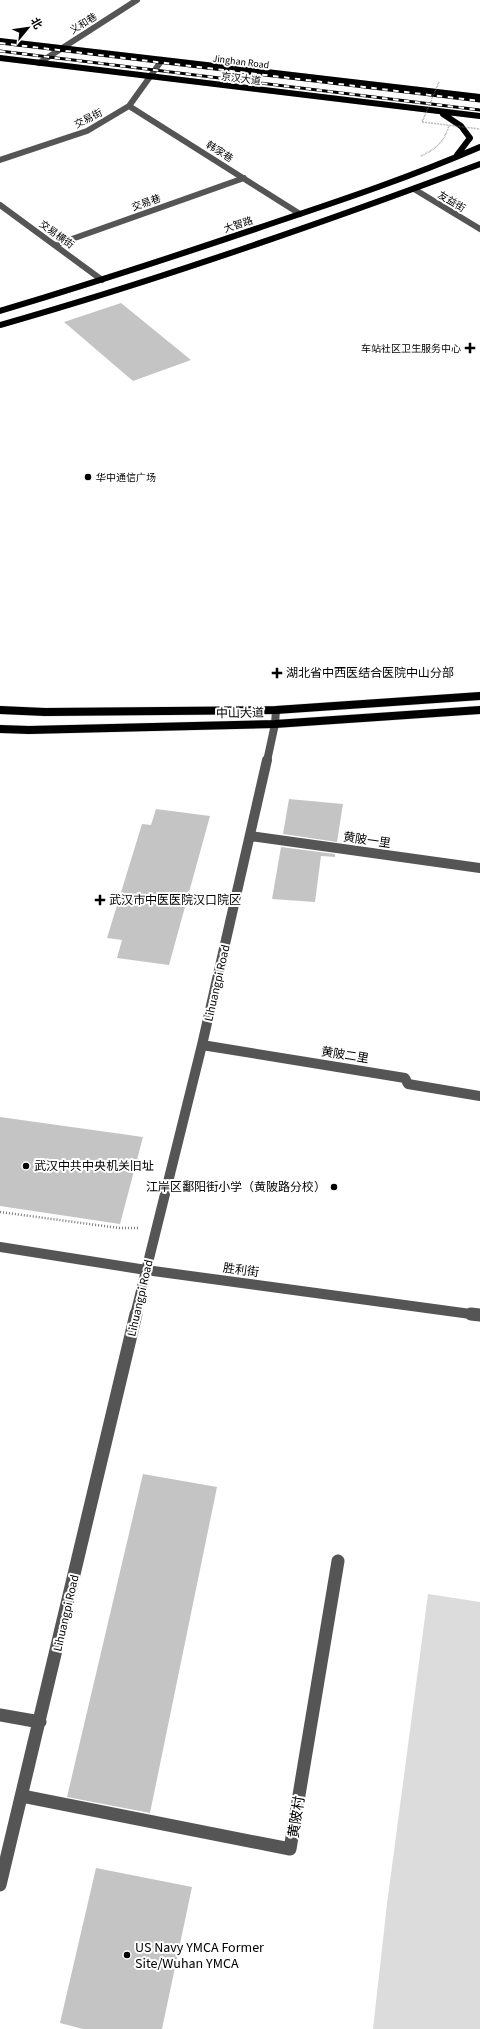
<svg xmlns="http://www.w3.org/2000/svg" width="480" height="2029" viewBox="0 0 480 2029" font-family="'Source Sans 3','Noto Sans SC',sans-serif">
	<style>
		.green { fill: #dcdcdc }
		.building { fill: #c4c4c4 }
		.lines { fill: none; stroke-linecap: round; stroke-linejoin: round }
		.major-far1-casing { stroke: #dbdbdb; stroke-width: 6 }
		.major-casing { stroke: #dbdbdb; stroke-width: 9 }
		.path { stroke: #777; stroke-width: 2.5; stroke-dasharray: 1 2; stroke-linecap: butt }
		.minor-far3 { stroke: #555; stroke-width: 6 }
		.minor-far2 { stroke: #555; stroke-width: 8 }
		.minor-far1 { stroke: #555; stroke-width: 10 }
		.minor { stroke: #555; stroke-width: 13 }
		.major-far1 { stroke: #000; stroke-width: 6 }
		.major { stroke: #000; stroke-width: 8 }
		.rail-casing { stroke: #000; stroke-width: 3 }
		.rail { stroke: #fff; stroke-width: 2; stroke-dasharray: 5.5; stroke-linecap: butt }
		.path-bridge { stroke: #777; stroke-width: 1.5; stroke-dasharray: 0.5 1; stroke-linecap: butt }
		.poi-dot { fill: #000; stroke: #fff; stroke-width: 1.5 }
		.labels { text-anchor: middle; stroke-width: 4; stroke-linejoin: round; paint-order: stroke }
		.far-street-label { font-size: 10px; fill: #000; stroke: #fff }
		.far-poi-label { font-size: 10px; fill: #000; stroke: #fff; text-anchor: end }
		.poi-label { font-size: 12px; fill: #000; stroke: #fff; text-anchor: start }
		.street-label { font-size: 12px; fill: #000; stroke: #fff }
		.near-street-label { font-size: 14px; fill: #000; stroke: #fff }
		.near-poi-label { font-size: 14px; fill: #000; stroke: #fff; text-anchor: start }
	</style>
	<rect width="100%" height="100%" fill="#fff"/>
	<!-- green -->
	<path class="green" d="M 428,1594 L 480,1602 L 480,2029 L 373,2029 L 387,1904 Z"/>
	<!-- building -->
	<path class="building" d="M 121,303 L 191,360 L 133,381 L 64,322 Z
		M 289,799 L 343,804 L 337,842 L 283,834 Z
		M 156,809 L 210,816 L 169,965 L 117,958 L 122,940 L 107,938 L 142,824 L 151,825 Z
		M 281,847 L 335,854 L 335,857 L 321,856 L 315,902 L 272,899 Z
		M 0,1117 L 143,1137 L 120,1224 L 0,1206 Z
		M 143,1474 L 217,1487 L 150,1813 L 67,1797 Z
		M 96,1868 L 192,1887 L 162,2029 L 83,2029 L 60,2023 Z"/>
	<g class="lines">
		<!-- major-far1 casing -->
		<g class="major-far1-casing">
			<path id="major-far1" d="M 0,41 L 480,97
				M 0,58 L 480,116
				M 443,114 L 461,126 L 470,138 L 457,155
				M 0,311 C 93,283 185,253 276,222 C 345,199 413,176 480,147
				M 0,325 C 163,279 322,223 480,164"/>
		</g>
		<!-- major casing -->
		<g class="major-casing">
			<path id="major" d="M 0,710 L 45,712 L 276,710 L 480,696
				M 0,729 L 29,730 L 275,724 L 480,710"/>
		</g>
		<!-- path -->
		<path class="path" d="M 0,1212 L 119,1228 L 138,1228"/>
		<!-- minor-far3 -->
		<path class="minor-far3" d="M 39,63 L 137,0
			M 129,106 L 300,214
			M 0,160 L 87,131 L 129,106 L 162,60
			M 414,189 L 480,229
			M 0,205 L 102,280
			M 55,245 L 244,178"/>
		<!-- minor-far2 -->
		<path class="minor-far2" d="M 267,761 L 275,724 L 276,710"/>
		<!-- minor-far1 -->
		<path class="minor-far1" d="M 250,836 L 480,868
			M 202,1045 L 405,1078 L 408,1084 L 480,1096
			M 0,1247 L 146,1270 L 478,1315
			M 135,1315 L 202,1045 L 267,760"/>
		<!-- minor -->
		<path class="minor" d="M 471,1314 L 480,1315
			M 0,1715 L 40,1722
			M 22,1796 L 290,1849 L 338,1561
			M 0,1885 L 136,1314"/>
		<!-- major-far1 -->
		<use href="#major-far1" class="major-far1"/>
		<!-- major -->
		<use href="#major" class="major"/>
		<!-- rail casing -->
		<g class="rail-casing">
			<path id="rail" d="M 0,43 L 480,101
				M 0,51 L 480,110"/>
		</g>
		<!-- rail -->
		<use href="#rail" class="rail"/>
		<!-- path-bridge -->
		<path class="path-bridge" d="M 439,82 L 422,122 L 480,129
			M 421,156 C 436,149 445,141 449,125"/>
	</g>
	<!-- markers -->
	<g class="poi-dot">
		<path d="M468 342h4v4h4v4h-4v4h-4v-4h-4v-4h4z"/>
		<circle cx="88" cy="477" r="4"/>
		<path d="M275 667h4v4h4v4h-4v4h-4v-4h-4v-4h4z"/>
		<path d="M98 894h4v4h4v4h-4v4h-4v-4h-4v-4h4z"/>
		<circle cx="26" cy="1166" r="4"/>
		<circle cx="334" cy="1187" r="4"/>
		<circle cx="127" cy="1955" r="4"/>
	</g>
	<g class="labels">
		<!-- far-street labels -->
		<g class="far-street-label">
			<text transform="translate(83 23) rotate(-32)" y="4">义和巷</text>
			<text transform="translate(241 61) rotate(7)" y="4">Jinghan Road</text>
			<text transform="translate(241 78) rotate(7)" y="4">京汉大道</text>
			<text transform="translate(88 118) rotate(-27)" y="4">交易街</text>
			<text transform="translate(220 151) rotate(32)" y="4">韩家巷</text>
			<text transform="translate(452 201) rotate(31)" y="4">友益街</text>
			<text transform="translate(146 202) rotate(-19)" y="4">交易巷</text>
			<text transform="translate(238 224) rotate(-18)" y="4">大智路</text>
			<text transform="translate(57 234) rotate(36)" y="4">交易横街</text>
		</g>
		<!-- far-poi labels -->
		<g class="far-poi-label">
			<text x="461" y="352">车站社区卫生服务中心</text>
			<text x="96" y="481" text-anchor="start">华中通信广场</text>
		</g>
		<!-- poi labels -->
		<g class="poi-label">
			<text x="286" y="677">湖北省中西医结合医院中山分部</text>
			<text x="109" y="904">武汉市中医医院汉口院区</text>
			<text x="34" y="1170">武汉中共中央机关旧址</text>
			<text x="326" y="1191" text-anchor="end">江岸区鄱阳街小学（黄陂路分校）</text>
		</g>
		<!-- street labels -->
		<g class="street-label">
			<text transform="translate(240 713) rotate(-1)" y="4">中山大道</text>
			<text transform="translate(367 840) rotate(8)" y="4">黄陂一里</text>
			<text transform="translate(217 983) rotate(-77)" y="4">Lihuangpi Road</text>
			<text transform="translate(345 1055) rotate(9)" y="4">黄陂二里</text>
			<text transform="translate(241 1270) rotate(8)" y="4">胜利街</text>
			<text transform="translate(140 1298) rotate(-77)" y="4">Lihuangpi Road</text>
			<text transform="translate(66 1613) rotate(-77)" y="4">Lihuangpi Road</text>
		</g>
		<!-- near-street labels -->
		<g class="near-street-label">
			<text transform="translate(296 1817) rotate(-81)" y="5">黄陂村</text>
		</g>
		<!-- near-poi labels -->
		<g class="near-poi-label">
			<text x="135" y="1952">US Navy YMCA Former<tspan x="135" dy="16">Site/Wuhan YMCA</tspan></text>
		</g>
	</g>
	<!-- north arrow -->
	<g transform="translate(28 28) rotate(61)" stroke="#ffffff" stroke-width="3" paint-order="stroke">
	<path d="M0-3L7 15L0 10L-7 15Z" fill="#000000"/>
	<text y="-6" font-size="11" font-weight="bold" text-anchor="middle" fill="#000000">北</text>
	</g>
</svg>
